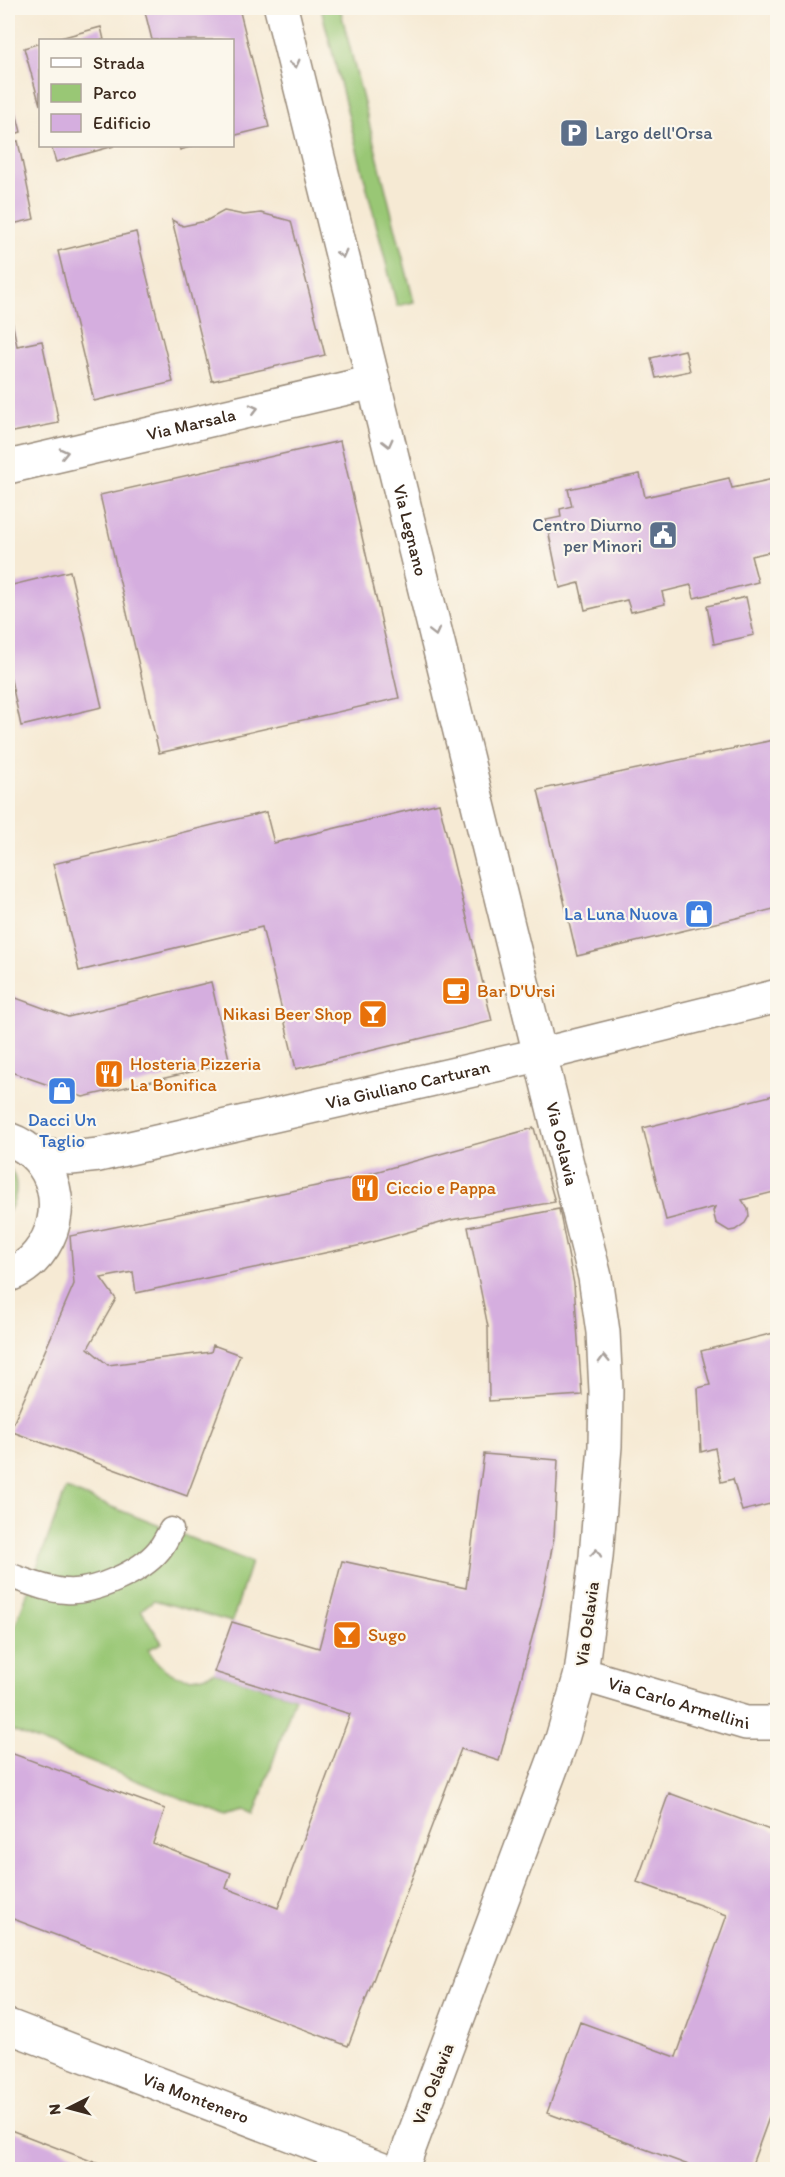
<svg xmlns="http://www.w3.org/2000/svg" width="785" height="2177" viewBox="0 0 785 2177" font-family="Itim,sans-serif">
	<style>
		.green { fill: #99c775; stroke: #6a784a; stroke-width: 1.5 }
		.building { fill: #d5aedf }
		.lines { fill: none; stroke-linecap: round; stroke-linejoin: round }
		.lane-casing { stroke: #988a79; stroke-width: 27 }
		.street-casing { stroke: #988a79; stroke-width: 36 }
		.lane { stroke: #fff; stroke-width: 24 }
		.street { stroke: #fff; stroke-width: 33 }
		.oneway { stroke: #a79f9a }
		.labels { text-anchor: middle; stroke-width: 4.5; stroke-linejoin: round; paint-order: stroke }
		.service-label { font-size: 18px; fill: #4e5e75; stroke: #fbf7ec; text-anchor: start }
		.street-label { font-size: 18px; fill: #3b2a1e; stroke: #fbf7ec }
		.shop-label { font-size: 18px; fill: #366cbe; stroke: #fbf7ec; text-anchor: end }
		.food-label { font-size: 18px; fill: #c56008; stroke: #fbf7ec; text-anchor: start }
	</style>
	<rect width="100%" height="100%" fill="#fbf7ec"/>
	<filter id="ink" filterUnits="userSpaceOnUse"><feTurbulence type="fractalNoise" baseFrequency=".0167" numOctaves="2"/><feDisplacementMap in="SourceGraphic" scale="12" xChannelSelector="R" yChannelSelector="G"/><feConvolveMatrix kernelMatrix="1 2 1 2 8 2 1 2 1" color-interpolation-filters="sRGB"/></filter>
	<filter id="wash" filterUnits="userSpaceOnUse"><feTurbulence type="fractalNoise" baseFrequency=".008" numOctaves="4" result="noise"/><feDisplacementMap in="SourceGraphic" scale="24" xChannelSelector="R" yChannelSelector="G"/><feGaussianBlur stdDeviation="1.35" result="paint"/><feColorMatrix in="noise" values="0 0 0 0 0 0 0 0 0 0 0 0 0 0 0 0 0 1.4 0 .05"/><feComposite in="paint" operator="in"/></filter>
	<g filter="url(#wash)">
		<rect width="100%" height="100%" fill="#f6ead4"/>
		<!-- green -->
		<path class="green" d="M 321,8 L 340,8 L 414,302 L 397,306 Z
			M 8,1165 C 19,1180 18,1197 8,1213 Z
			M 66,1489 L 251,1562 L 232,1622 L 154,1600 L 141,1610 L 162,1643 L 148,1649 C 162,1675 187,1685 214,1672 L 295,1697 L 254,1817 L 243,1812 L 228,1817 L 8,1729 L 8,1645 Z"/>
		<g id="blocks">
			<!-- building -->
			<path class="building" d="M 144,8 L 239,8 L 269,127 L 232,136 L 232,40 L 152,40 Z
				M 101,27 L 104,40 L 53,40 Z
				M 40,43 L 40,105 L 24,48 Z
				M 8,81 L 21,132 L 8,136 Z
				M 18,141 L 34,219 L 8,225 L 8,143 Z
				M 51,146 L 114,146 L 56,162 Z
				M 179,146 L 193,146 L 180,150 Z
				M 224,211 L 244,215 L 261,213 L 291,221 L 325,355 L 212,381 L 172,220 L 183,226 L 206,221 Z
				M 136,232 L 173,382 L 94,401 L 58,251 Z
				M 9,306 L 17,346 L 42,341 L 59,423 L 8,433 Z
				M 685,350 L 690,371 L 656,378 L 651,358 Z
				M 340,441 L 399,698 L 159,753 L 100,495 Z
				M 640,474 L 645,497 L 729,478 L 732,488 L 778,478 L 778,550 L 751,556 L 758,582 L 694,598 L 691,585 L 662,592 L 665,604 L 631,612 L 627,600 L 585,610 L 579,583 L 560,588 L 546,520 L 561,517 L 560,509 L 572,506 L 568,489 Z
				M 70,571 L 102,707 L 21,726 L 8,666 L 8,586 Z
				M 746,597 L 754,635 L 714,644 L 707,606 Z
				M 778,739 L 778,908 L 577,956 L 538,790 Z
				M 439,803 L 492,1021 L 296,1069 L 262,927 L 79,971 L 53,864 L 266,812 L 274,843 Z
				M 211,982 L 230,1063 L 83,1097 L 8,1071 L 8,995 L 68,1017 Z
				M 778,1094 L 778,1191 L 742,1200 L 748,1209 L 749,1216 L 745,1223 L 735,1230 L 729,1231 L 716,1223 L 713,1211 L 715,1207 L 666,1220 L 643,1128 Z
				M 534,1128 L 555,1202 L 451,1220 L 362,1245 L 136,1293 L 133,1272 L 101,1278 L 116,1299 L 88,1348 L 108,1365 L 211,1352 L 213,1345 L 240,1355 L 187,1496 L 10,1431 L 74,1284 L 70,1236 L 346,1180 Z
				M 559,1209 L 574,1284 L 582,1395 L 489,1401 L 488,1327 L 468,1227 Z
				M 778,1332 L 778,1502 L 742,1511 L 733,1479 L 721,1482 L 715,1448 L 701,1452 L 698,1388 L 710,1385 L 701,1351 Z
				M 484,1454 L 558,1460 L 554,1538 L 541,1604 L 499,1761 L 461,1749 L 348,2046 L 8,1917 L 8,1752 L 165,1809 L 153,1843 L 231,1873 L 226,1888 L 278,1908 L 350,1714 L 214,1672 L 232,1622 L 319,1648 L 342,1561 L 466,1588 Z
				M 669,1793 L 778,1833 L 778,2093 L 750,2170 L 702,2170 L 547,2113 L 580,2022 L 676,2057 L 727,1915 L 637,1882 Z
				M 8,2129 L 112,2169 L 112,2170 L 8,2170 Z"/>
		</g>
	</g>
	<g filter="url(#ink)">
		<use href="#blocks" fill-opacity="0" stroke="#988a79" stroke-width="1.5"/>
		<g class="lines">
			<!-- lane casing -->
			<g class="lane-casing">
				<path id="lane" d="M 8,1575 C 26,1581 46,1590 66,1591 C 94,1593 141,1572 159,1550 C 164,1544 167,1537 171,1530"/>
			</g>
			<!-- street casing -->
			<g class="street-casing">
				<g id="street">
					<path id="s1" d="M 281,8 L 595,1277 L 603,1332 L 606,1391 L 605,1446 L 596,1557 L 581,1674 L 562,1739 L 401,2170"/>
					<path id="s2" d="M 8,467 L 373,382"/>
					<path d="M 8,1139 C 57,1156 70,1214 38,1254 C 31,1263 19,1272 8,1275"/>
					<path id="s3" d="M 36,1155 L 71,1158 L 99,1155 L 539,1055 L 778,996"/>
					<path id="s4" d="M 581,1674 L 746,1723 L 778,1723"/>
					<path id="s5" d="M 8,2026 L 383,2170"/>
				</g>
			</g>
			<!-- lane -->
			<use href="#lane" class="lane"/>
			<!-- street -->
			<use href="#street" class="street"/>
		</g>
		<!-- one-way arrows -->
		<defs><path id="oneway-chevron" d="M-2-3.5L2.5 0L-2 3.5" fill="none" stroke-width="1.6" stroke-linecap="round" stroke-linejoin="round" transform="scale(1.5)"/></defs>
		<g class="oneway">
			<use href="#oneway-chevron" transform="translate(295 64) rotate(76)"/>
			<use href="#oneway-chevron" transform="translate(342 254) rotate(76)"/>
			<use href="#oneway-chevron" transform="translate(254 409) rotate(-13)"/>
			<use href="#oneway-chevron" transform="translate(388 443) rotate(76)"/>
			<use href="#oneway-chevron" transform="translate(64 453) rotate(-13)"/>
			<use href="#oneway-chevron" transform="translate(435 632) rotate(76)"/>
			<use href="#oneway-chevron" transform="translate(604 1359) rotate(-92)"/>
			<use href="#oneway-chevron" transform="translate(596 1553) rotate(-85)"/>
		</g>
	</g>
	<!-- icons -->
	<defs>
		<g id="parking-square" transform="scale(1.5)"><rect x="-9" y="-9" width="18" height="18" rx="4" fill="#5c6f8a" stroke="#fbf7ec"/><path d="M-3.5-5.5H1a3.5 3.5 0 0 1 0 7H-1V5.5H-3.5ZM-1-3.4V-.6H.8a1.4 1.4 0 0 0 0-2.8Z" fill="#fff"/></g>
		<g id="civic-square" transform="scale(1.5)"><rect x="-9" y="-9" width="18" height="18" rx="4" fill="#5c6f8a" stroke="#fbf7ec"/><path d="M-.6-6.5H3V-4.5H.6V-3L4-1V1h2V6H-6V1h2V-1L-.6-3ZM-1.2 2.5V6h2.4V2.5Z" fill="#fff"/></g>
		<g id="shop-square" transform="scale(1.5)"><rect x="-9" y="-9" width="18" height="18" rx="4" fill="#3f7fe0" stroke="#fbf7ec"/><path d="M-5-2.5h2.3a2.7 3.5 0 0 1 5.4 0H5L5.5 6h-11ZM-1.5-2.5h3a1.5 2.3 0 0 0-3 0Z" fill="#fff"/></g>
		<g id="cafe-square" transform="scale(1.5)"><rect x="-9" y="-9" width="18" height="18" rx="4" fill="#e8710a" stroke="#fbf7ec"/><path d="M-5.5-4.5H6V0H3Q3 3.5 0 3.5H-2.5Q-5.5 3.5-5.5 0ZM3-3.2v2h1.7v-2ZM-6 4.5H4V6H-6Z" fill="#fff"/></g>
		<g id="bar-square" transform="scale(1.5)"><rect x="-9" y="-9" width="18" height="18" rx="4" fill="#e8710a" stroke="#fbf7ec"/><path d="M-6-5H6L.8 .8V4.5H3.5V6h-7V4.5H-.8V.8Z" fill="#fff"/></g>
		<g id="restaurant-square" transform="scale(1.5)"><rect x="-9" y="-9" width="18" height="18" rx="4" fill="#e8710a" stroke="#fbf7ec"/><path d="M-5-6h1v4h1v-4h1v4h1v-4h1v5L-1.5 .5V6h-2V.5L-5-1ZM5-6V6H3V1.5H1.5Q1.5-4 5-6Z" fill="#fff"/></g>
	</defs>
	<g fill-rule="evenodd">
		<use href="#parking-square" x="574" y="133"/>
		<use href="#civic-square" x="663" y="535"/>
		<use href="#shop-square" x="699" y="914"/>
		<use href="#cafe-square" x="456" y="991"/>
		<use href="#bar-square" x="373" y="1014"/>
		<use href="#restaurant-square" x="109" y="1074"/>
		<use href="#shop-square" x="62" y="1091"/>
		<use href="#restaurant-square" x="365" y="1188"/>
		<use href="#bar-square" x="347" y="1635"/>
	</g>
	<g class="labels">
		<!-- service labels -->
		<g class="service-label">
			<text x="595" y="139">Largo dell'Orsa</text>
			<text x="642" y="531" text-anchor="end">Centro Diurno<tspan x="642" dy="21">per Minori</tspan></text>
		</g>
		<!-- street labels -->
		<g class="street-label">
			<text dy="6" stroke="none"><textPath href="#s2" startOffset="188">Via Marsala</textPath></text>
			<text dy="6" stroke="none"><textPath href="#s1" startOffset="538">Via Legnano</textPath></text>
			<text dy="6" stroke="none"><textPath href="#s3" startOffset="380">Via Giuliano Carturan</textPath></text>
			<text dy="6" stroke="none"><textPath href="#s1" startOffset="1170">Via Oslavia</textPath></text>
			<text transform="translate(587 1624) rotate(-82)" y="6">Via Oslavia</text>
			<text dy="6" stroke="none"><textPath href="#s4" startOffset="102">Via Carlo Armellini</textPath></text>
			<text transform="translate(433 2084) rotate(-69)" y="6">Via Oslavia</text>
			<text dy="6" stroke="none"><textPath href="#s5" startOffset="201">Via Montenero</textPath></text>
		</g>
		<!-- shop labels -->
		<g class="shop-label">
			<text x="678" y="920">La Luna Nuova</text>
			<text x="62" y="1126" text-anchor="middle">Dacci Un<tspan x="62" dy="21">Taglio</tspan></text>
		</g>
		<!-- food labels -->
		<g class="food-label">
			<text x="477" y="997">Bar D'Ursi</text>
			<text x="352" y="1020" text-anchor="end">Nikasi Beer Shop</text>
			<text x="130" y="1070">Hosteria Pizzeria<tspan x="130" dy="21">La Bonifica</tspan></text>
			<text x="386" y="1194">Ciccio e Pappa</text>
			<text x="368" y="1641">Sugo</text>
		</g>
	</g>
	<!-- margin -->
	<rect width="785" height="2177" fill="none" stroke="#fbf7ec" stroke-width="30"/>
	<!-- legend -->
	<rect x="39" y="39" width="195" height="108" fill="#fbf7ec" stroke="#aea59a" stroke-width="1.5"/>
	<rect x="51" y="58" width="30" height="9" fill="#ffffff" stroke="#aea59a" stroke-width="1.5"/>
	<text x="93" y="69" font-size="18" fill="#3b2a1e">Strada</text>
	<rect x="51" y="84" width="30" height="18" fill="#99c775" stroke="#aea59a" stroke-width="1.5"/>
	<text x="93" y="99" font-size="18" fill="#3b2a1e">Parco</text>
	<rect x="51" y="114" width="30" height="18" fill="#d5aedf" stroke="#aea59a" stroke-width="1.5"/>
	<text x="93" y="129" font-size="18" fill="#3b2a1e">Edificio</text>
	<!-- north arrow -->
	<g transform="translate(69 2108) rotate(264)" stroke="#fbf7ec" stroke-width="4.5" paint-order="stroke">
	<path d="M0-4.5L10 22L0 15L-10 22Z" fill="#3b2a1e"/>
	<text y="-9" font-size="16" font-weight="bold" text-anchor="middle" fill="#3b2a1e">N</text>
	</g>
</svg>
